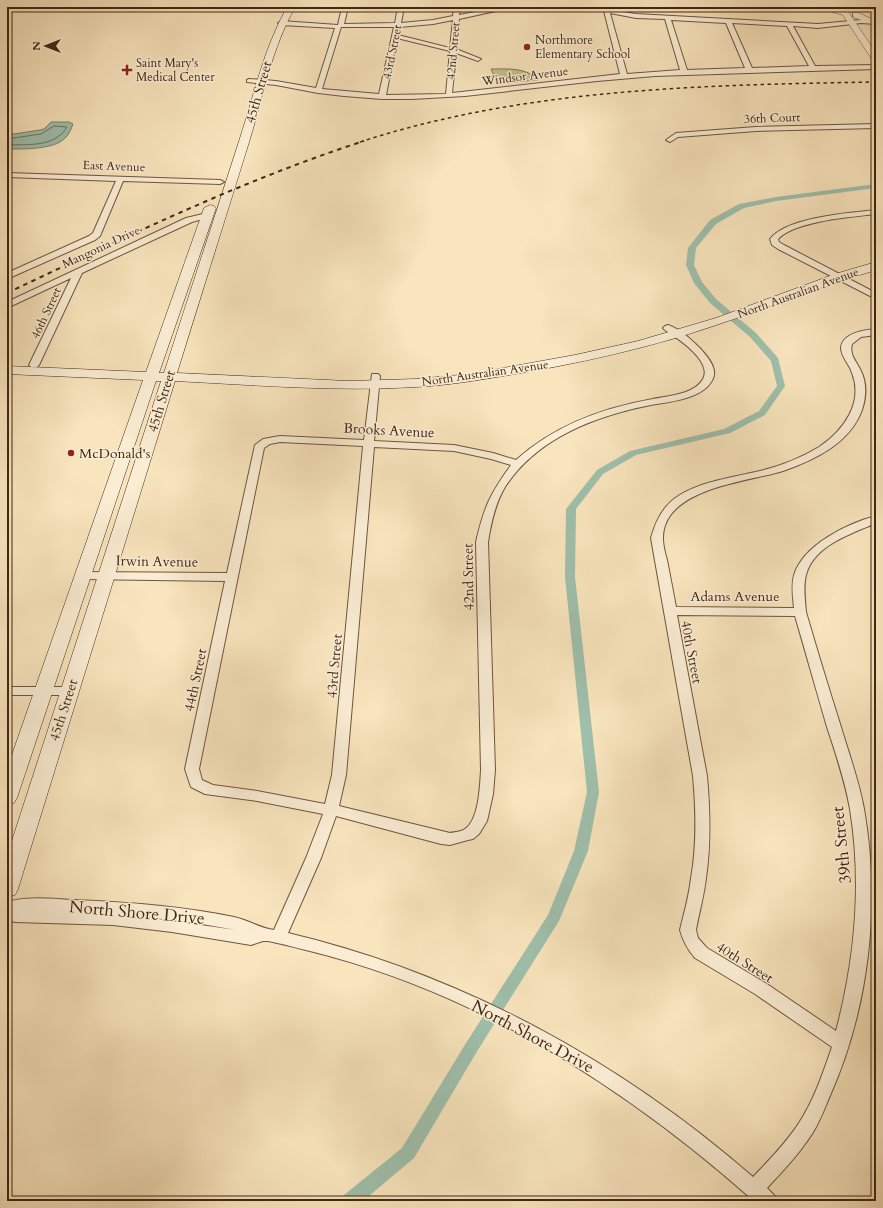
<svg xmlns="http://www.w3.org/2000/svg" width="883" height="1208" viewBox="0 0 883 1208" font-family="Cardo,serif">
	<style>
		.green { fill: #c5c18c; stroke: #827450 }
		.water { fill: #9fbfac; stroke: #79826f }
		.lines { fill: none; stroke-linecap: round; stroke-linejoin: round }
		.shore { stroke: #6f7260; stroke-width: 1 }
		.canal { fill: #9fbfac; fill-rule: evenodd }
		.minor-casing { stroke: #6d563e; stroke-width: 2 }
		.tertiary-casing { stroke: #6d563e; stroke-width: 1 }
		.secondary-casing { stroke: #3f2613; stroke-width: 1 }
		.minor { fill: #faedd4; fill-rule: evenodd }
		.tertiary { fill: #faedd4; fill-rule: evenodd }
		.secondary { fill: #faedd4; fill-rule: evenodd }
		.rail-far1 { stroke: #3f2613; stroke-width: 1.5; stroke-dasharray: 3.5 3.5; stroke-linecap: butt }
		.rail { stroke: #3f2613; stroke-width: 2; stroke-dasharray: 4.5 4.5; stroke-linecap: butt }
		.poi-dot { fill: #8f2418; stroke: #faedd4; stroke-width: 1.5 }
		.labels { text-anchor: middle; stroke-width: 3; stroke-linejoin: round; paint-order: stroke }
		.far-poi-label { font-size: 12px; fill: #3f2613; stroke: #faedd4; text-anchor: start }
		.far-street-label { font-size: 12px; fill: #3f2613; stroke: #faedd4 }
		.street-label { font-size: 14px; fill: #3f2613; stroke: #faedd4 }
		.poi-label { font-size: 14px; fill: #3f2613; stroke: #faedd4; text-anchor: start }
		.near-street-label { font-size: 17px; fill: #3f2613; stroke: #faedd4 }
	</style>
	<rect width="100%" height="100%" fill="#f8e4bd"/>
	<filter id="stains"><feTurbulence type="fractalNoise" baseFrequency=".005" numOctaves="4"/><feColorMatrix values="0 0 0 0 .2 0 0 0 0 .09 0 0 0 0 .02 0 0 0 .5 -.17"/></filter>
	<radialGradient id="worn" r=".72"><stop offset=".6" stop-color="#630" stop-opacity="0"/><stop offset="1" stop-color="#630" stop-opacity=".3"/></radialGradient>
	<!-- green -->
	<path class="green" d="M 491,69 C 505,69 528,67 537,80 L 501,83 L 497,82 Z"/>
	<!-- water -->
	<path class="water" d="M 51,122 L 69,122 L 73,124 C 71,129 69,135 65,138 C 54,150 22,149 7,149 L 7,135 L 40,130 L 44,129 Z"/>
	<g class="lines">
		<!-- shore -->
		<path class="shore" d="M 7,139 L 41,134 L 54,126 L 67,127 C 54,148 28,144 7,145"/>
		<!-- canal -->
		<path class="canal" d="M 876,184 L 876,188 L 776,201 L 744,208 L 716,224 L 696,248 L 694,265 L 702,282 L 716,299 L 756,333 L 778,358 L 785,386 L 765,415 L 730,433 L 636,455 L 603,474 L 576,509 L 575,577 L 599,792 L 588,851 L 559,921 L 476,1053 L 414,1158 L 363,1201 L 342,1201 L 344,1195 L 402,1148 L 466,1043 L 548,915 L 574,851 L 587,792 L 565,577 L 566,509 L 597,470 L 630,451 L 724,429 L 759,411 L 777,386 L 771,361 L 750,337 L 710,303 L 694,283 L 686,265 L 688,248 L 710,220 L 739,204 L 776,197 Z"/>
		<!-- minor casing -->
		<g class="minor-casing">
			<path id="minor" d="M 342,7 L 348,7 L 344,24 L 395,23 L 398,7 L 404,7 L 401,23 L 433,20 L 453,16 L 454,7 L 460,7 L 459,15 L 502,7 L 514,7 L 459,19 L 456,49 L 481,59 L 478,61 L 456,53 L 452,93 L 620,74 L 603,7 L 609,7 L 610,10 L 636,14 L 818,24 L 861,20 L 876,20 L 876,24 L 861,23 L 818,28 L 793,26 L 815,66 L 876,65 L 876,69 L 655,76 L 597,81 L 465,96 L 412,99 L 382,99 L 344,96 L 318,93 L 276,85 L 247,82 L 247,80 L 249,79 L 276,81 L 316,88 L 335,28 L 281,25 L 278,23 L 281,21 L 338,25 ZM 610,13 L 636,18 L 665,19 L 680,70 L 627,74 ZM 453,20 L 450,48 L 398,35 L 400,27 L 433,24 ZM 671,20 L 726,23 L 745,68 L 687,70 ZM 732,23 L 787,26 L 809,66 L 752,68 ZM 341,27 L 394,27 L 379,94 L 322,89 ZM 397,38 L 450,51 L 446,94 L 386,95 Z
				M 815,7 L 859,7 L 842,11 L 818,9 Z
				M 876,124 L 876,128 L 756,131 L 678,137 L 670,142 L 666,140 L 676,133 L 756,127 Z
				M 7,173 L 220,180 L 224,182 L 220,184 L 123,181 L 100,236 L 95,240 L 7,279 L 7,273 L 89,236 L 93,233 L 116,181 L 7,177 Z
				M 876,210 L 876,214 C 851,217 795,221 778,239 L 779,242 L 784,245 L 876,293 L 876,299 L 778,249 L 772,245 L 770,239 C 787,217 849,213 876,210 Z
				M 207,213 L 211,215 L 210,217 L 192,222 L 82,273 L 39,365 L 37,367 L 31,367 L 29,365 L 71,278 L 7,308 L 7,302 L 186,218 Z
				M 668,325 C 682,329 713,357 714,371 C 715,377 711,383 707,387 C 692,401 665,402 646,406 C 593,417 536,439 505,487 C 495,504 491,523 488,542 L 495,770 L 493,794 L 487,821 L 479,834 L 473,839 L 468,840 L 450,845 L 441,844 L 336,816 L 321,858 L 288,933 C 461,974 620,1061 753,1177 C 770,1159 786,1143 799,1123 C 814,1100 823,1073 832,1047 L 755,994 L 695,958 C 688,950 683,941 680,930 C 684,913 689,896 691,878 C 697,845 696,810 693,776 L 651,538 C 654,527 658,517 665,508 C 684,483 731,478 760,471 C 780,466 801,458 819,447 C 843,431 864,403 852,373 C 850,365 841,357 841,348 C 842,333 864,330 876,329 L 876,335 L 861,337 L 852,344 C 849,355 857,362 861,371 C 867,383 866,398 862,410 C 850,443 815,460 783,471 C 748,482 662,488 663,539 C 663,545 665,553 667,560 C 670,575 673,591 676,607 L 794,608 C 793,597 791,586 794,575 C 803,545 848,523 876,516 L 876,523 C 851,534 814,545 806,575 C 803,587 805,600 806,612 C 817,650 829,689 841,727 C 849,754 859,781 864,809 C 881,905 869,1009 829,1098 C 824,1110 819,1123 812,1134 C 799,1154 783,1171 767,1188 L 774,1195 L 777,1201 L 754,1201 C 632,1093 488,999 329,956 C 309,951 288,945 268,941 L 263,941 L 251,945 L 172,932 L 113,925 L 15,922 L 7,919 L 7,902 C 28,896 51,899 73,900 C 127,902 181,906 234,917 C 248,920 260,928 274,930 L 306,858 L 323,814 L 257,801 L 205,794 L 191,787 L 185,769 L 225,581 L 82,579 L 78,578 L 76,575 L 78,572 L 227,573 L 255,445 L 263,439 L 280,436 L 364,440 L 372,374 L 378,374 L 380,376 L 374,441 L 454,445 L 493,453 L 516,460 C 555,425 602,408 653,399 C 668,396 695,394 703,379 C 713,361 677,338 665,330 L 663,328 L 665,326 ZM 280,442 L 363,446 L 332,775 L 325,804 L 257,791 L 213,785 L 202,780 L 199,769 L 264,448 L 270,444 ZM 374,447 L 454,451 L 491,459 L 511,465 C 490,494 484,507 476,542 L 481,770 C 480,786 479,820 465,829 C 461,832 455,832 450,833 L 339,806 L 346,775 ZM 677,615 L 795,616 C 806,653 816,690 827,727 C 836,754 845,781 850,809 C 862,883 855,959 836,1031 L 767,984 L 707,948 L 698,938 L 696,930 C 699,913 704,896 706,878 C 711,844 710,810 707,776 ZM 137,916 L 196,923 L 236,930 Z
				M 7,687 L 69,687 L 74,688 L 75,691 L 74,694 L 69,695 L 7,695 Z"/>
		</g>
		<!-- tertiary casing -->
		<g class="tertiary-casing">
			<path id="tertiary" d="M 821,7 L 839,10 L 837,7 L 845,7 L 876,53 L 876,61 L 873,61 L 843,15 L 822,9 Z
				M 853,13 L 859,13 L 876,21 L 875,23 L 869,23 L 853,17 Z"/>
		</g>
		<!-- secondary casing -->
		<g class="secondary-casing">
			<path id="secondary" d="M 287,7 L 295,7 C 271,51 264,92 250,139 C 226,217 201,295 177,373 L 348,381 L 416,379 L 470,374 L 575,355 L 638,341 L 716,318 L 835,274 L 876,262 L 876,270 C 798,293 723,327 643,347 C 605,357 566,365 527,372 C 490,378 454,385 416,387 C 336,392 255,385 175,381 L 18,889 L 15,895 L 7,897 L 7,856 L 161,381 L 156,381 L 17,798 L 14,803 L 7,805 L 7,769 L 143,380 L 7,374 L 7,366 L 146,372 L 204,208 L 210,205 L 214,206 L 216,208 L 159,373 L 164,373 C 189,295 215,216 240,138 C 255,92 263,51 287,7 Z"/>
		</g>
		<!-- minor -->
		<use href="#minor" class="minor"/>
		<!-- tertiary -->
		<use href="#tertiary" class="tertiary"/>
		<!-- secondary -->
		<use href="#secondary" class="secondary"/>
		<!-- rail-far1 -->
		<path class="rail-far1" d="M 360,142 C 526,88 704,85 876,82"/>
		<!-- rail -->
		<path class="rail" d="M 7,293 C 124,238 240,181 364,141"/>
	</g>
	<!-- markers -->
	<g class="poi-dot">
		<circle cx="527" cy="47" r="4"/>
		<path d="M125 64h4v4h4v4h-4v4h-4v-4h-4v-4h4z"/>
		<circle cx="71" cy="453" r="4"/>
	</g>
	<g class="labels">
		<!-- far-poi labels -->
		<g class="far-poi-label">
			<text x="535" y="44">Northmore<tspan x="535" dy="14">Elementary School</tspan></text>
			<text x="136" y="67">Saint Mary's<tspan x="136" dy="14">Medical Center</tspan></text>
		</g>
		<!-- far-street labels -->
		<g class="far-street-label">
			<text transform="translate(453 51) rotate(-85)" y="4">42nd Street</text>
			<text transform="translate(392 52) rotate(-78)" y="4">43rd Street</text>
			<text transform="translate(525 76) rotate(-7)" y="4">Windsor Avenue</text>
			<text transform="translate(772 118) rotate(-2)" y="4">36th Court</text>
			<text transform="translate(114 166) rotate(2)" y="4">East Avenue</text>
			<text transform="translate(101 247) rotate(-25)" y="4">Mangonia Drive</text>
			<text transform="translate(798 293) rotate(-20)" y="4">North Australian Avenue</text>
			<text transform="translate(46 313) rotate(-65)" y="4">46th Street</text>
			<text transform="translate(485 373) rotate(-8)" y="4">North Australian Avenue</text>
		</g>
		<!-- street labels -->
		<g class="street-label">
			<text transform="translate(258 92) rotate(-74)" y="5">45th Street</text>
			<text transform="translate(161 401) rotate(-73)" y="5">45th Street</text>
			<text transform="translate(389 430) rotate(3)" y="5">Brooks Avenue</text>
			<text transform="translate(157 561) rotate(1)" y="5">Irwin Avenue</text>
			<text transform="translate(468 577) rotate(-91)" y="5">42nd Street</text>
			<text x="735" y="601">Adams Avenue</text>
			<text transform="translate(692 652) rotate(79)" y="5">40th Street</text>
			<text transform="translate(334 666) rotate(-85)" y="5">43rd Street</text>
			<text transform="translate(195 680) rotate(-78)" y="5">44th Street</text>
			<text transform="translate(63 710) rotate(-72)" y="5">45th Street</text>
			<text transform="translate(745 962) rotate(32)" y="5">40th Street</text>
		</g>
		<!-- poi labels -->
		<g class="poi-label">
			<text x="79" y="458">McDonald's</text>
		</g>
		<!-- near-street labels -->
		<g class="near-street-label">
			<text transform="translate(841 845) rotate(-96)" y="6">39th Street</text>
			<text transform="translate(137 912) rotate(5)" y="6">North Shore Drive</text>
			<text transform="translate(533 1036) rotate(28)" y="6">North Shore Drive</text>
		</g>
	</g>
	<!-- margin -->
	<rect width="883" height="1208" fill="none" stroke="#f8e4bd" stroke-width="24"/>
	<rect x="8" y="8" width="867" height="1192" fill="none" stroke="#3f2613" stroke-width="2"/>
	<rect x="12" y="12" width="859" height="1184" fill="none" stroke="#3f2613"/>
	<!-- north arrow -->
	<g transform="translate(46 46) rotate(270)" stroke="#faedd4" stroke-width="3" paint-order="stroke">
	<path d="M0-3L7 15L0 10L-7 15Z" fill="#3f2613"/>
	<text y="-6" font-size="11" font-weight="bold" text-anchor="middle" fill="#3f2613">N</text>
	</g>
	<rect width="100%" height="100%" filter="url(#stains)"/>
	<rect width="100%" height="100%" fill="url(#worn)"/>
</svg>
